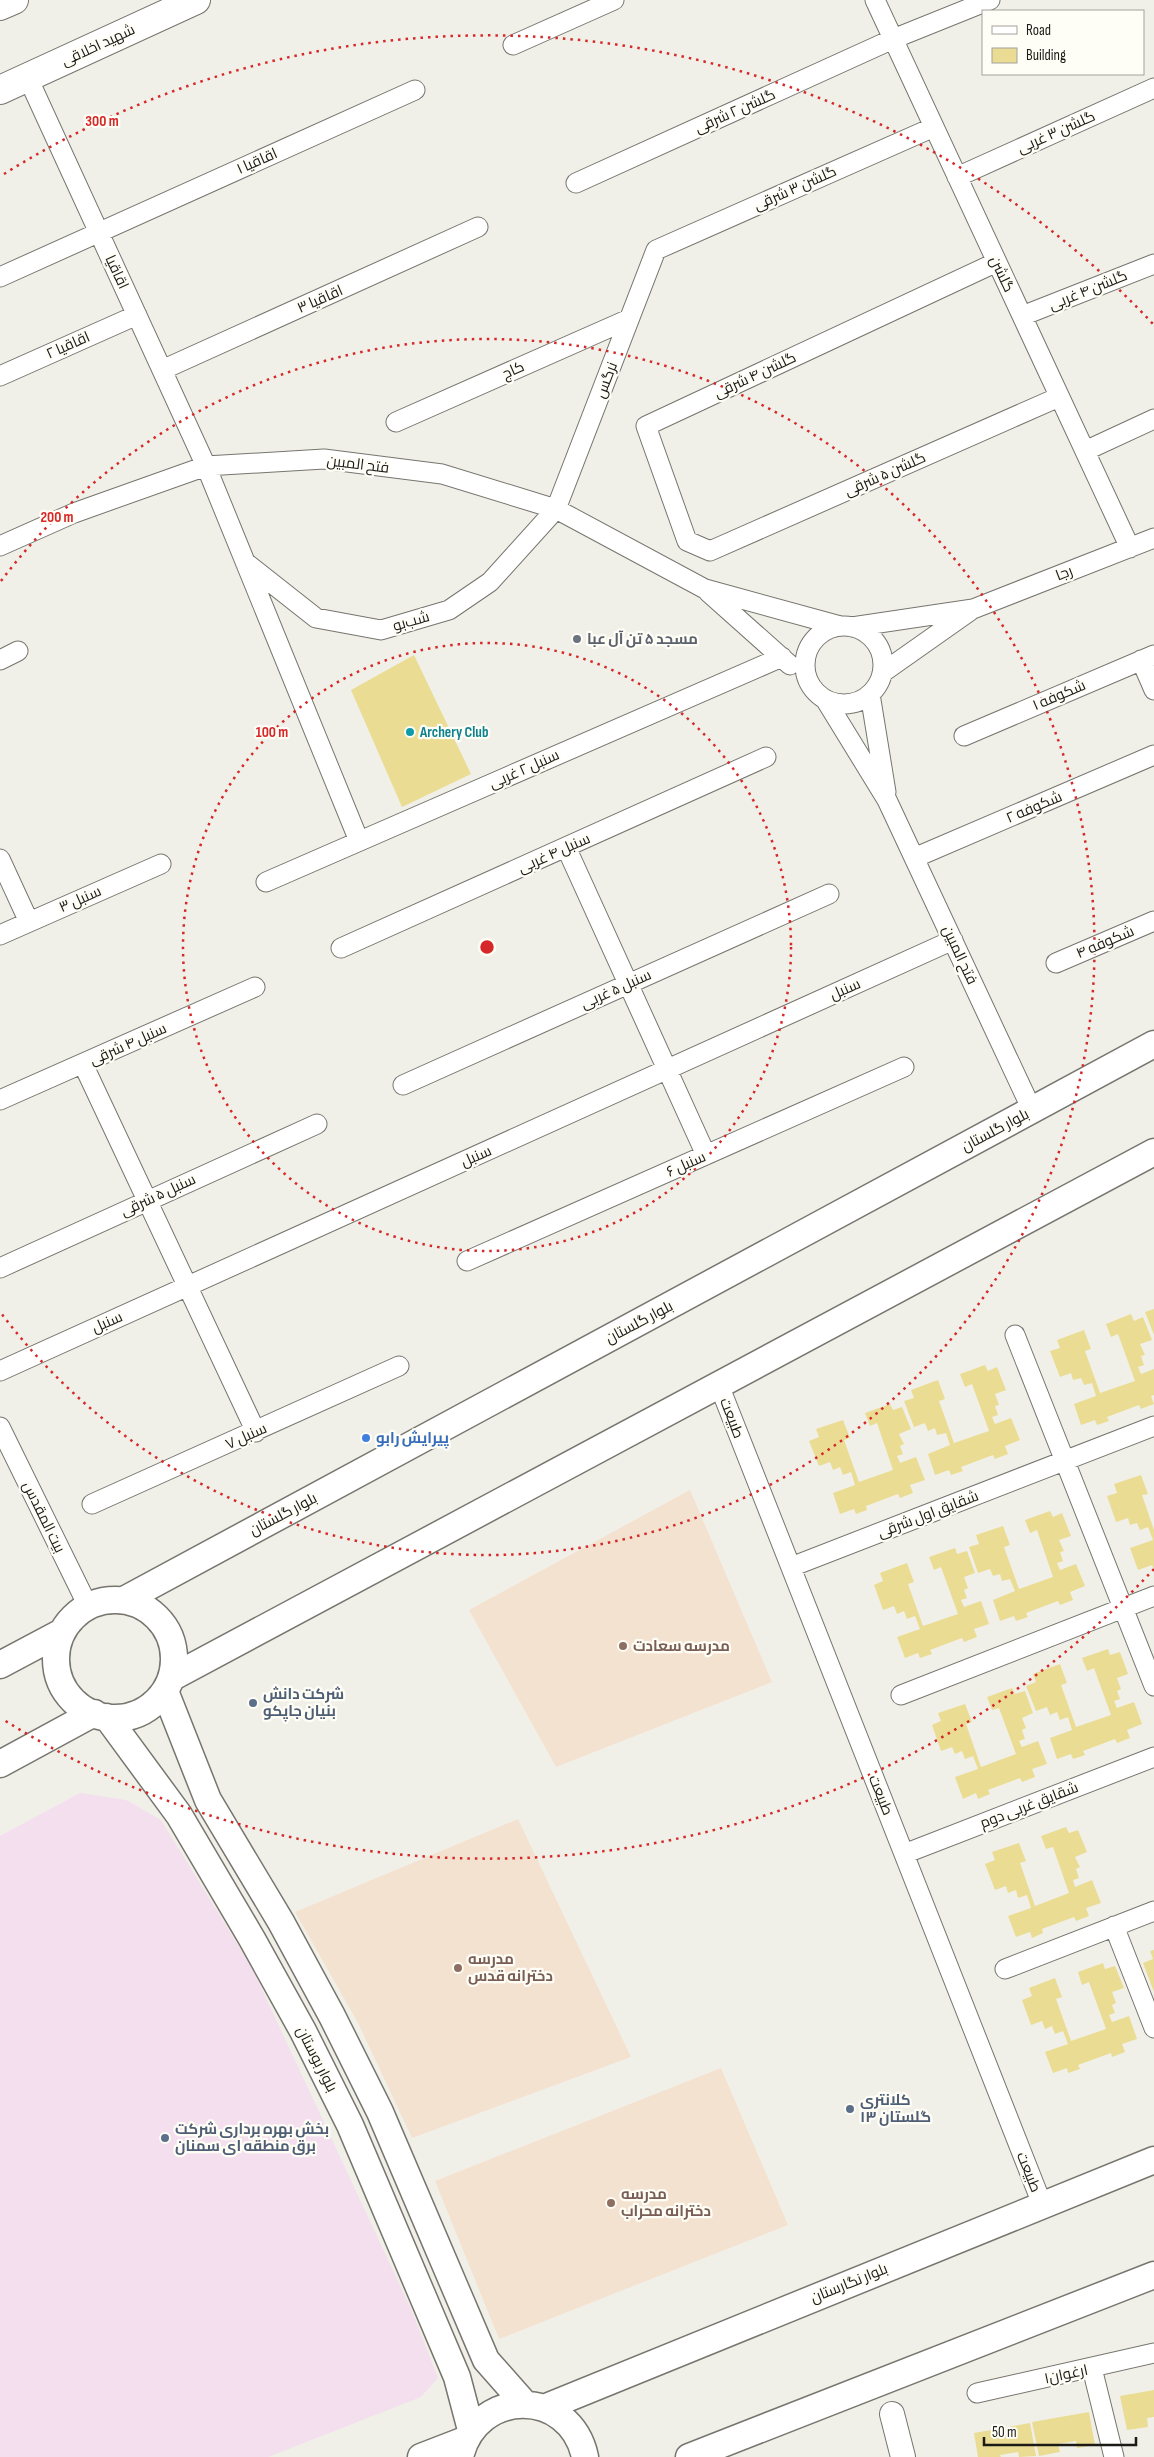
<svg xmlns="http://www.w3.org/2000/svg" width="1154" height="2457" viewBox="0 0 1154 2457" font-family="'Sofia Sans Condensed',Cairo,sans-serif">
	<style>
		.commercial { fill: #f3dfee }
		.education { fill: #f4e2d1 }
		.building { fill: #eadc93 }
		.lines { fill: none; stroke-linecap: round; stroke-linejoin: round }
		.minor-casing { stroke: #76756e; stroke-width: 21 }
		.tertiary-casing { stroke: #76756e; stroke-width: 26 }
		.secondary-casing { stroke: #76756e; stroke-width: 29 }
		.primary-casing { stroke: #76756e; stroke-width: 30 }
		.minor { stroke: #fff; stroke-width: 19 }
		.tertiary { stroke: #fff; stroke-width: 24 }
		.secondary { stroke: #fff; stroke-width: 26 }
		.primary { stroke: #fff; stroke-width: 28 }
		.ring { fill: none; stroke: #d62828; stroke-width: 2.5; stroke-dasharray: 2.5 5 }
		.worship-dot { fill: #6b7280; stroke: #fefdf6; stroke-width: 2 }
		.culture-dot { fill: #0f9aa8; stroke: #fefdf6; stroke-width: 2 }
		.shop-dot { fill: #3f7fe0; stroke: #fefdf6; stroke-width: 2 }
		.education-dot { fill: #8d6e63; stroke: #fefdf6; stroke-width: 2 }
		.service-dot { fill: #5c6f8a; stroke: #fefdf6; stroke-width: 2 }
		.labels { text-anchor: middle; stroke-width: 4.5; stroke-linejoin: round; paint-order: stroke }
		.street-label { font-size: 15px; fill: #1b1a17; stroke: #fefdf6 }
		.worship-label { font-size: 15px; font-weight: bold; fill: #5b616d; stroke: #fefdf6; text-anchor: start }
		.culture-label { font-size: 15px; font-weight: bold; fill: #0d838f; stroke: #fefdf6; text-anchor: start }
		.shop-label { font-size: 15px; font-weight: bold; fill: #366cbe; stroke: #fefdf6; text-anchor: start }
		.education-label { font-size: 15px; font-weight: bold; fill: #785e54; stroke: #fefdf6; text-anchor: start }
		.service-label { font-size: 15px; font-weight: bold; fill: #4e5e75; stroke: #fefdf6; text-anchor: start }
		.centre { fill: #d62828; stroke: #fefdf6; stroke-width: 2.5 }
		.ring-label { font-size: 15px; text-anchor: middle; font-weight: bold; fill: #d62828; stroke: #fefdf6; stroke-width: 4.5; stroke-linejoin: round; paint-order: stroke }
	</style>
	<rect width="100%" height="100%" fill="#f1f0e8"/>
	<!-- commercial -->
	<path class="commercial" d="M 80,1793 L 126,1800 L 161,1820 L 251,1966 L 411,2309 L 438,2378 L 421,2397 L 268,2457 L 0,2457 L 0,1836 Z"/>
	<!-- education -->
	<path class="education" d="M 690,1490 L 772,1682 L 556,1767 L 469,1610 Z
		M 518,1819 L 631,2057 L 412,2138 L 358,2023 L 295,1912 Z
		M 721,2068 L 788,2225 L 499,2339 L 435,2181 Z"/>
	<!-- building -->
	<path class="building" d="M 414,655 L 471,774 L 402,807 L 351,690 Z
		M 1154,1309 L 1154,1335 L 1145,1312 Z
		M 1131,1314 L 1134,1321 L 1143,1317 L 1152,1340 L 1140,1344 L 1145,1355 L 1141,1356 L 1144,1365 L 1138,1367 L 1141,1374 L 1154,1369 L 1154,1395 L 1151,1396 L 1154,1404 L 1141,1409 L 1139,1405 L 1107,1417 L 1109,1421 L 1097,1425 L 1095,1420 L 1081,1425 L 1074,1404 L 1096,1396 L 1092,1383 L 1084,1385 L 1081,1378 L 1073,1380 L 1071,1373 L 1060,1377 L 1050,1351 L 1060,1348 L 1057,1340 L 1084,1330 L 1091,1349 L 1085,1351 L 1100,1393 L 1135,1381 L 1118,1334 L 1111,1337 L 1106,1324 Z
		M 985,1365 L 988,1371 L 997,1367 L 1006,1390 L 995,1394 L 999,1405 L 995,1406 L 998,1415 L 992,1417 L 995,1424 L 1011,1418 L 1020,1440 L 1005,1446 L 1008,1454 L 995,1459 L 993,1455 L 961,1467 L 963,1471 L 951,1475 L 949,1470 L 935,1475 L 928,1454 L 950,1445 L 946,1433 L 937,1435 L 935,1428 L 928,1431 L 925,1423 L 914,1427 L 904,1401 L 914,1398 L 911,1390 L 938,1380 L 945,1399 L 939,1401 L 954,1443 L 989,1431 L 972,1384 L 965,1387 L 960,1374 Z
		M 890,1404 L 893,1410 L 902,1407 L 911,1429 L 899,1434 L 904,1444 L 900,1446 L 903,1454 L 897,1456 L 900,1463 L 916,1457 L 925,1480 L 910,1485 L 913,1493 L 900,1498 L 898,1494 L 866,1506 L 867,1510 L 856,1514 L 854,1509 L 840,1514 L 833,1493 L 855,1485 L 851,1472 L 843,1475 L 840,1467 L 833,1470 L 830,1462 L 819,1466 L 809,1441 L 819,1437 L 816,1429 L 843,1420 L 850,1438 L 844,1440 L 859,1482 L 893,1470 L 877,1423 L 870,1426 L 865,1413 Z
		M 1141,1475 L 1148,1494 L 1142,1495 L 1154,1530 L 1154,1570 L 1152,1565 L 1138,1570 L 1130,1548 L 1153,1540 L 1148,1527 L 1140,1530 L 1137,1523 L 1130,1525 L 1128,1518 L 1116,1522 L 1107,1496 L 1117,1493 L 1114,1484 Z
		M 1050,1511 L 1053,1517 L 1062,1513 L 1071,1536 L 1059,1540 L 1064,1551 L 1060,1552 L 1063,1561 L 1057,1563 L 1060,1570 L 1076,1564 L 1085,1586 L 1070,1592 L 1073,1600 L 1060,1605 L 1058,1601 L 1026,1613 L 1028,1617 L 1016,1621 L 1014,1616 L 1000,1621 L 993,1600 L 1015,1591 L 1010,1579 L 1002,1581 L 1000,1574 L 993,1576 L 990,1569 L 978,1573 L 969,1547 L 979,1544 L 976,1535 L 1003,1526 L 1010,1545 L 1004,1547 L 1019,1589 L 1053,1577 L 1037,1530 L 1030,1533 L 1025,1520 Z
		M 955,1548 L 957,1554 L 967,1551 L 975,1573 L 964,1577 L 968,1588 L 964,1590 L 967,1598 L 961,1600 L 964,1607 L 981,1601 L 989,1624 L 974,1629 L 977,1637 L 964,1642 L 962,1638 L 930,1650 L 932,1654 L 920,1658 L 918,1653 L 905,1658 L 897,1637 L 920,1629 L 915,1616 L 907,1619 L 904,1611 L 897,1614 L 894,1606 L 883,1610 L 874,1585 L 883,1581 L 880,1573 L 907,1563 L 914,1582 L 908,1584 L 923,1626 L 958,1614 L 941,1567 L 934,1570 L 929,1557 Z
		M 1108,1649 L 1110,1655 L 1120,1652 L 1128,1674 L 1117,1678 L 1121,1689 L 1117,1691 L 1120,1699 L 1114,1701 L 1117,1708 L 1134,1702 L 1142,1724 L 1127,1730 L 1130,1738 L 1117,1743 L 1115,1739 L 1083,1751 L 1085,1755 L 1073,1759 L 1071,1754 L 1057,1759 L 1050,1738 L 1072,1730 L 1068,1717 L 1060,1720 L 1057,1712 L 1050,1715 L 1047,1707 L 1036,1711 L 1026,1686 L 1036,1682 L 1033,1674 L 1060,1664 L 1067,1683 L 1061,1685 L 1076,1727 L 1111,1715 L 1094,1668 L 1087,1671 L 1082,1658 Z
		M 1012,1688 L 1015,1694 L 1025,1691 L 1033,1713 L 1022,1718 L 1026,1728 L 1022,1730 L 1025,1739 L 1019,1741 L 1022,1747 L 1038,1741 L 1047,1764 L 1032,1769 L 1035,1777 L 1022,1782 L 1020,1778 L 988,1790 L 990,1794 L 978,1799 L 976,1793 L 963,1799 L 955,1777 L 978,1769 L 973,1756 L 965,1759 L 962,1751 L 955,1754 L 952,1747 L 941,1751 L 932,1725 L 941,1721 L 938,1713 L 965,1704 L 972,1722 L 966,1724 L 981,1767 L 1016,1754 L 999,1708 L 992,1710 L 987,1697 Z
		M 1066,1827 L 1069,1833 L 1078,1830 L 1087,1852 L 1075,1857 L 1080,1867 L 1076,1869 L 1079,1878 L 1073,1880 L 1075,1887 L 1092,1880 L 1101,1903 L 1086,1908 L 1089,1916 L 1076,1921 L 1074,1917 L 1042,1929 L 1043,1933 L 1032,1938 L 1030,1932 L 1016,1937 L 1008,1916 L 1031,1908 L 1027,1895 L 1018,1898 L 1016,1890 L 1008,1893 L 1006,1886 L 995,1890 L 985,1864 L 995,1860 L 992,1852 L 1019,1843 L 1026,1861 L 1020,1863 L 1035,1906 L 1069,1893 L 1053,1847 L 1046,1849 L 1041,1836 Z
		M 1154,1950 L 1154,1992 L 1143,1963 L 1153,1959 L 1150,1951 Z
		M 1103,1963 L 1105,1969 L 1115,1966 L 1124,1988 L 1112,1992 L 1116,2003 L 1112,2005 L 1115,2013 L 1109,2015 L 1112,2022 L 1129,2016 L 1137,2039 L 1122,2044 L 1125,2052 L 1112,2057 L 1111,2053 L 1078,2065 L 1080,2069 L 1068,2073 L 1067,2068 L 1053,2073 L 1045,2052 L 1068,2044 L 1063,2031 L 1055,2034 L 1052,2026 L 1045,2029 L 1042,2021 L 1031,2025 L 1022,2000 L 1032,1996 L 1029,1988 L 1055,1978 L 1062,1997 L 1056,1999 L 1071,2041 L 1106,2029 L 1089,1982 L 1082,1985 L 1078,1972 Z
		M 1154,2390 L 1154,2417 L 1147,2418 L 1148,2427 L 1127,2430 L 1120,2396 Z
		M 1089,2412 L 1095,2445 L 1077,2448 L 1076,2441 L 1058,2444 L 1060,2452 L 1039,2456 L 1032,2422 Z
		M 1030,2423 L 1036,2456 L 1019,2457 L 1018,2452 L 1000,2455 L 1001,2457 L 978,2457 L 974,2433 Z"/>
	<g class="lines">
		<!-- minor casing -->
		<g class="minor-casing">
			<path id="minor" d="M 875,0 L 1130,548
				M 513,45 L 614,0
				M 28,78 L 206,466 L 359,841
				M 957,177 L 1154,88
				M 576,183 L 893,39 L 990,0
				M 997,262 L 646,426 L 687,541 L 710,551 L 1059,397
				M 0,277 L 415,90
				M 1022,316 L 1154,264
				M 162,370 L 478,227
				M 0,376 L 137,315
				M 396,422 L 629,319
				M 1085,451 L 1154,419
				M 0,546 L 74,513 L 206,466 L 324,459 L 442,474 L 556,509 L 705,589 L 840,626
				M 245,562 L 316,618 L 381,630 L 449,610 L 490,582 L 556,509 L 656,250 L 934,127
				M 708,592 L 790,665
				M805 665a39 39 0 1 1 78 0a39 39 0 1 1-78 0Z
				M 852,627 L 973,609 L 1154,538
				M 0,660 L 18,651
				M 1141,660 L 1154,690
				M 882,673 L 970,611
				M 870,694 L 886,792
				M 825,699 L 887,800 L 1032,1110
				M 964,736 L 1154,655
				M 566,847 L 706,1155
				M 914,858 L 1154,755
				M 0,859 L 29,922
				M 266,882 L 782,657
				M 0,935 L 161,864
				M 341,948 L 766,757
				M 1056,963 L 1154,921
				M 83,1064 L 256,1432
				M 403,1085 L 829,894
				M 0,1100 L 255,987
				M 467,1261 L 904,1067
				M 0,1268 L 317,1124
				M 1015,1335 L 1154,1686
				M 0,1371 L 953,940
				M 719,1385 L 1042,2204
				M 0,1427 L 88,1606
				M 92,1504 L 399,1366
				M 791,1567 L 1154,1426
				M 901,1695 L 1154,1596
				M 904,1854 L 1154,1757
				M 1114,1926 L 1154,2028
				M 1005,1969 L 1154,1911
				M 1092,2368 L 1114,2457
				M 977,2393 L 1154,2353"/>
		</g>
		<!-- tertiary casing -->
		<g class="tertiary-casing">
			<path id="tertiary" d="M 892,2414 L 903,2457"/>
		</g>
		<!-- secondary casing -->
		<g class="secondary-casing">
			<path id="secondary" d="M 124,1600 L 1154,1044
				M56 1659a59 59 0 1 1 118 0a59 59 0 1 1-118 0Z
				M 0,1665 L 62,1632
				M 171,1678 L 1154,1152
				M 165,1691 L 208,1800 L 281,1922 L 332,2016 L 380,2112 L 486,2360 L 525,2404
				M 107,1717 L 179,1815 L 252,1939 L 303,2031 L 350,2125 L 457,2377 L 471,2430
				M 0,1764 L 94,1713
				M 544,2408 L 1154,2160
				M 421,2457 L 465,2440
				M 460,2457 C 476,2388 570,2387 585,2457
				M 689,2457 L 1154,2275"/>
		</g>
		<!-- primary casing -->
		<g class="primary-casing">
			<path id="primary" d="M 0,6 L 14,0
				M 0,90 L 196,0"/>
		</g>
		<!-- minor -->
		<use href="#minor" class="minor"/>
		<!-- tertiary -->
		<use href="#tertiary" class="tertiary"/>
		<!-- secondary -->
		<use href="#secondary" class="secondary"/>
		<!-- primary -->
		<use href="#primary" class="primary"/>
	</g>
	<!-- distance rings -->
	<g class="ring">
		<circle cx="487" cy="947" r="304"/>
		<path d="M1 581A608 608 0 1 1 1 1313"/>
		<path d="M1154 1569A912 912 0 0 1 4 1720M4 174A912 912 0 0 1 1154 325"/>
	</g>
	<!-- markers -->
	<circle class="worship-dot" cx="577" cy="639" r="5"/>
	<circle class="culture-dot" cx="410" cy="732" r="5"/>
	<circle class="shop-dot" cx="366" cy="1438" r="5"/>
	<g class="education-dot">
		<circle cx="623" cy="1646" r="5"/>
		<circle cx="458" cy="1968" r="5"/>
		<circle cx="611" cy="2203" r="5"/>
	</g>
	<g class="service-dot">
		<circle cx="253" cy="1703" r="5"/>
		<circle cx="850" cy="2109" r="5"/>
		<circle cx="165" cy="2138" r="5"/>
	</g>
	<g class="labels">
		<!-- street labels -->
		<g class="street-label">
			<text transform="translate(98 45) rotate(-25)" y="5">شهید اخلاقی</text>
			<text transform="translate(735 111) rotate(-24)" y="5">گلشن ۲ شرقی</text>
			<text transform="translate(1056 132) rotate(-24)" y="5">گلشن ۳ غربی</text>
			<text transform="translate(257 161) rotate(-24)" y="5">اقاقیا ۱</text>
			<text transform="translate(795 188) rotate(-24)" y="5">گلشن ۳ شرقی</text>
			<text transform="translate(117 272) rotate(65)" y="5">اقاقیا</text>
			<text transform="translate(1002 274) rotate(65)" y="5">گلشن</text>
			<text transform="translate(1088 290) rotate(-22)" y="5">گلشن ۴ غربی</text>
			<text transform="translate(320 299) rotate(-24)" y="5">اقاقیا ۳</text>
			<text transform="translate(68 345) rotate(-24)" y="5">اقاقیا ۲</text>
			<text transform="translate(513 370) rotate(-24)" y="5">کاج</text>
			<text transform="translate(755 375) rotate(-25)" y="5">گلشن ۴ شرقی</text>
			<text transform="translate(606 380) rotate(-69)" y="5">نرگس</text>
			<text transform="translate(358 464) rotate(7)" y="5">فتح المبین</text>
			<text transform="translate(885 474) rotate(-24)" y="5">گلشن ۵ شرقی</text>
			<text transform="translate(1064 573) rotate(-21)" y="5">رجا</text>
			<text transform="translate(411 621) rotate(-16)" y="5">شب‌بو</text>
			<text transform="translate(1059 695) rotate(-23)" y="5">شکوفه ۱</text>
			<text transform="translate(524 769) rotate(-24)" y="5">سنبل ۲ غربی</text>
			<text transform="translate(1034 807) rotate(-23)" y="5">شکوفه ۲</text>
			<text transform="translate(554 853) rotate(-24)" y="5">سنبل ۴ غربی</text>
			<text transform="translate(80 899) rotate(-24)" y="5">سنبل ۳</text>
			<text transform="translate(1105 942) rotate(-23)" y="5">شکوفه ۴</text>
			<text transform="translate(960 955) rotate(65)" y="5">فتح المبین</text>
			<text transform="translate(616 989) rotate(-24)" y="5">سنبل ۵ غربی</text>
			<text transform="translate(845 989) rotate(-24)" y="5">سنبل</text>
			<text transform="translate(128 1044) rotate(-24)" y="5">سنبل ۴ شرقی</text>
			<text transform="translate(995 1130) rotate(-28)" y="5">بلوار گلستان</text>
			<text transform="translate(476 1156) rotate(-24)" y="5">سنبل</text>
			<text transform="translate(686 1164) rotate(-24)" y="5">سنبل ۶</text>
			<text transform="translate(158 1195) rotate(-25)" y="5">سنبل ۵ شرقی</text>
			<text transform="translate(107 1322) rotate(-24)" y="5">سنبل</text>
			<text transform="translate(639 1322) rotate(-28)" y="5">بلوار گلستان</text>
			<text transform="translate(732 1418) rotate(69)" y="5">طبیعت</text>
			<text transform="translate(246 1436) rotate(-24)" y="5">سنبل ۷</text>
			<text transform="translate(283 1514) rotate(-28)" y="5">بلوار گلستان</text>
			<text transform="translate(928 1514) rotate(-21)" y="5">شقایق اول شرقی</text>
			<text transform="translate(44 1517) rotate(64)" y="5">بیت المقدس</text>
			<text transform="translate(881 1795) rotate(68)" y="5">طبیعت</text>
			<text transform="translate(1029 1805) rotate(-21)" y="5">شقایق غربی دوم</text>
			<text transform="translate(317 2059) rotate(63)" y="5">بلوار بوستان</text>
			<text transform="translate(1029 2172) rotate(68)" y="5">طبیعت</text>
			<text transform="translate(849 2283) rotate(-22)" y="5">بلوار نگارستان</text>
			<text transform="translate(1066 2374) rotate(-12)" y="5">ارغوان۱</text>
		</g>
		<!-- worship labels -->
		<g class="worship-label">
			<text x="587" y="644">مسجد ۵ تن آل عبا</text>
		</g>
		<!-- culture labels -->
		<g class="culture-label">
			<text x="420" y="737">Archery Club</text>
		</g>
		<!-- shop labels -->
		<g class="shop-label">
			<text x="376" y="1443">پیرایش رابو</text>
		</g>
		<!-- education labels -->
		<g class="education-label">
			<text x="633" y="1651">مدرسه سعادت</text>
			<text x="468" y="1964">مدرسه<tspan x="468" dy="17">دخترانه قدس</tspan></text>
			<text x="621" y="2199">مدرسه<tspan x="621" dy="17">دخترانه محراب</tspan></text>
		</g>
		<!-- service labels -->
		<g class="service-label">
			<text x="263" y="1699">شرکت دانش<tspan x="263" dy="17">بنیان جاپکو</tspan></text>
			<text x="860" y="2105">کلانتری<tspan x="860" dy="17">۱۳ گلستان</tspan></text>
			<text x="175" y="2134">بخش بهره برداری شرکت<tspan x="175" dy="17">برق منطقه ای سمنان</tspan></text>
		</g>
	</g>
	<circle cx="487" cy="947" r="8" class="centre"/>
	<g class="ring-label">
		<text x="102" y="126">300 m</text>
		<text x="57" y="522">200 m</text>
		<text x="272" y="737">100 m</text>
	</g>
	<!-- legend -->
	<rect x="982" y="10" width="162" height="65" fill="#fefdf6" stroke="#a3a29d"/>
	<rect x="992" y="26" width="25" height="8" fill="#ffffff" stroke="#a3a29d"/>
	<text x="1026" y="35" font-size="15" fill="#1b1a17">Road</text>
	<rect x="992" y="48" width="25" height="15" fill="#eadc93" stroke="#a3a29d"/>
	<text x="1026" y="60" font-size="15" fill="#1b1a17">Building</text>
	<!-- scale -->
	<path d="M984 2437v8h152v-8" fill="none" stroke="#1b1a17" stroke-width="2.5"/>
	<text x="992" y="2437" font-size="15" fill="#1b1a17" stroke="#fefdf6" stroke-width="4" paint-order="stroke">50 m</text>
</svg>
